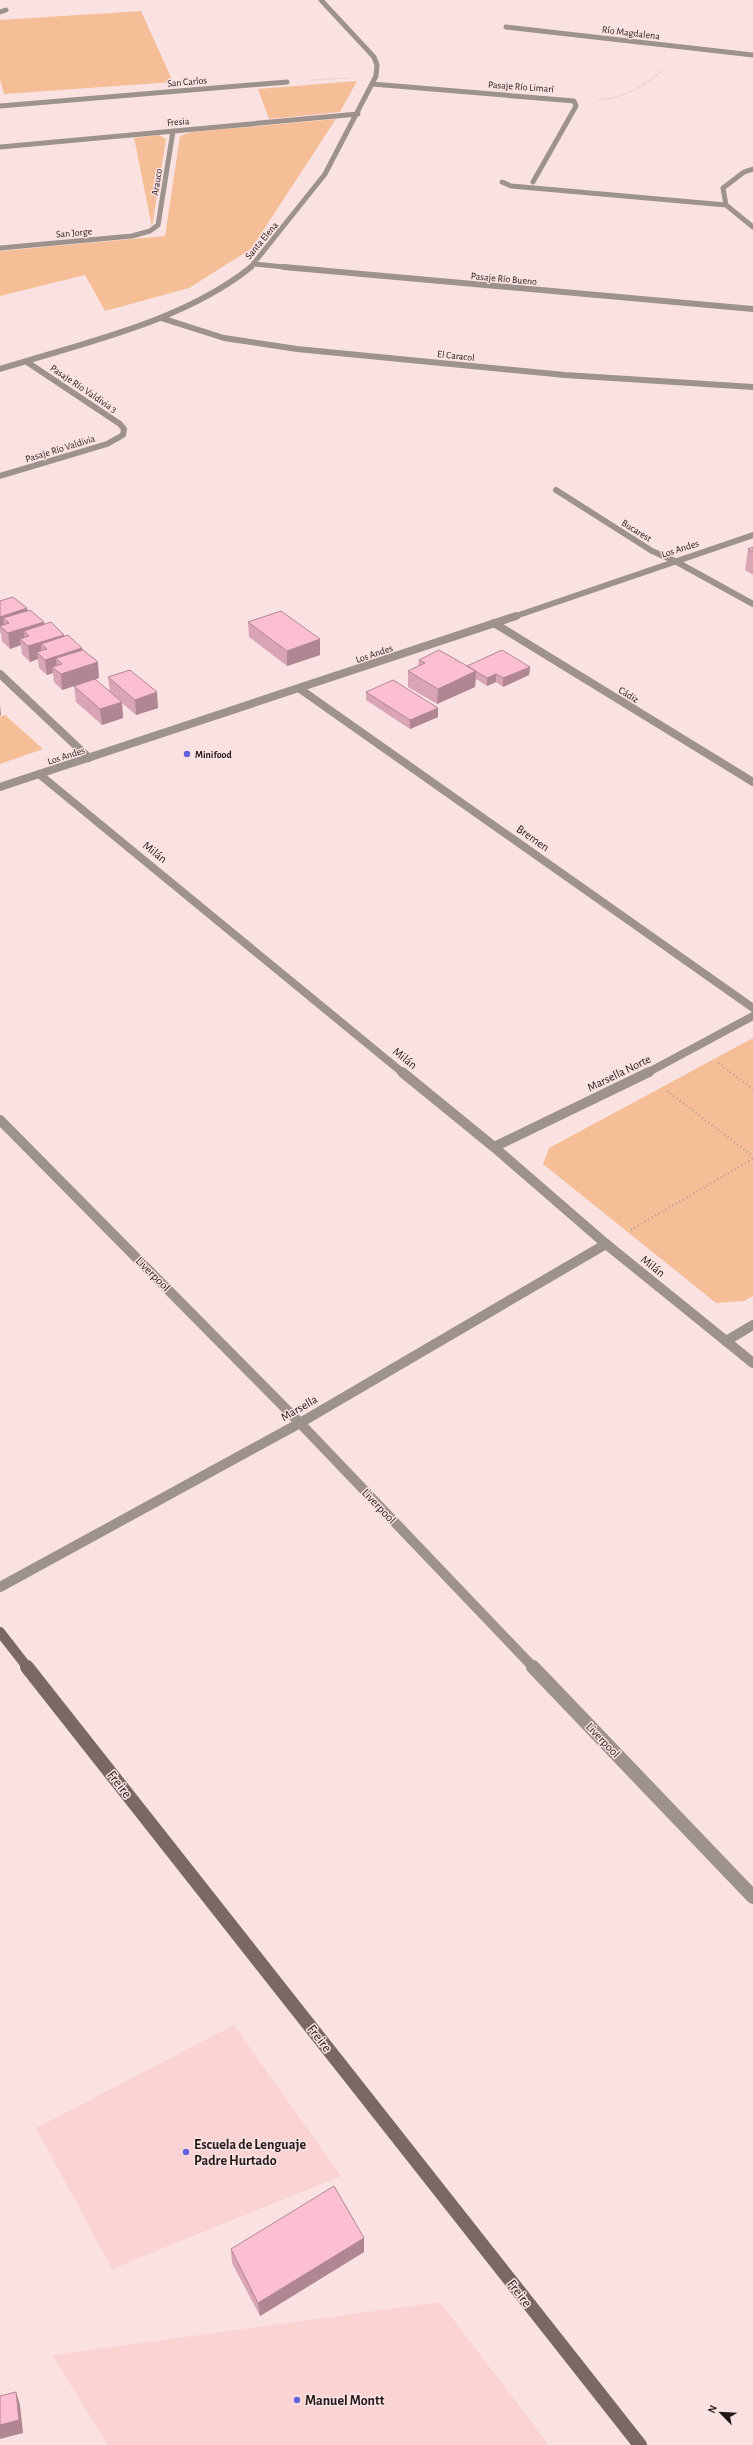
<svg xmlns="http://www.w3.org/2000/svg" width="753" height="2445" viewBox="0 0 753 2445" font-family="'Alegreya Sans',sans-serif">
	<style>
		.built { fill: #fbd3d3 }
		.green { fill: #f6be96 }
		.lines { fill: none; stroke-linecap: round; stroke-linejoin: round }
		.path-far2 { stroke: #b39f9f; stroke-width: 1; stroke-dasharray: 0.5 1.5; stroke-linecap: butt }
		.path-far1 { stroke: #b39f9f; stroke-width: 2; stroke-dasharray: 1 2.5; stroke-linecap: butt }
		.path { stroke: #b39f9f; stroke-width: 2.5; stroke-dasharray: 1 3; stroke-linecap: butt }
		.minor-far4 { stroke: #9e928e; stroke-width: 5 }
		.minor-far3 { stroke: #9e928e; stroke-width: 6 }
		.minor-far2 { stroke: #9e928e; stroke-width: 8 }
		.minor-far1 { stroke: #9e928e; stroke-width: 10 }
		.minor { stroke: #9e928e; stroke-width: 14 }
		.tertiary-far2 { stroke: #9e928e; stroke-width: 6 }
		.tertiary-far1 { stroke: #9e928e; stroke-width: 8 }
		.tertiary { stroke: #9e928e; stroke-width: 10 }
		.secondary-far1 { stroke: #7a6863; stroke-width: 10 }
		.secondary { stroke: #7a6863; stroke-width: 14 }
		.wall { fill: #d9a4b5 }
		.shaded-wall { fill: #b08693 }
		.building { fill: #fcbfd2; stroke: #b08693 }
		.poi-dot { fill: #6563dc; stroke: #fbe2e2; stroke-width: 1.5 }
		.labels { text-anchor: middle; stroke-width: 3; stroke-linejoin: round; paint-order: stroke }
		.far-street-label { font-size: 10px; fill: #231819; stroke: #fbe2e2 }
		.far-poi-label { font-size: 10px; font-weight: bold; fill: #231819; stroke: #fbe2e2; text-anchor: start }
		.street-label { font-size: 12px; fill: #231819; stroke: #fbe2e2 }
		.near-street-label { font-size: 14px; fill: #231819; stroke: #fbe2e2 }
		.near-poi-label { font-size: 14px; font-weight: bold; fill: #231819; stroke: #fbe2e2; text-anchor: start }
	</style>
	<rect width="100%" height="100%" fill="#fbe2e2"/>
	<!-- built -->
	<path class="built" d="M 234,2025 L 341,2176 L 112,2269 L 36,2128 Z
		M 440,2302 L 549,2445 L 108,2445 L 52,2355 Z"/>
	<!-- green -->
	<path class="green" d="M 141,11 L 173,82 L 4,94 L 0,79 L 0,20 Z
		M 357,81 L 340,112 L 269,119 L 258,89 Z
		M 336,119 L 251,249 L 189,288 L 105,311 L 85,275 L 0,296 L 0,251 L 165,236 L 180,136 L 192,132 Z
		M 159,135 L 166,139 L 152,227 L 134,138 Z
		M 5,715 L 43,749 L 0,764 L 0,717 Z
		M 753,1038 L 753,1296 L 744,1301 L 716,1303 L 543,1164 L 549,1148 Z"/>
	<g class="lines">
		<!-- path-far2 -->
		<path class="path-far2" d="M 311,80 L 348,78
			M 598,100 C 624,98 643,87 663,70"/>
		<!-- path-far1 -->
		<path class="path-far1" d="M 719,1063 L 731,1073"/>
		<!-- path -->
		<path class="path" d="M 730,1072 L 753,1089
			M 667,1091 L 753,1156
			M 631,1230 L 753,1159"/>
		<!-- minor-far4 -->
		<path class="minor-far4" d="M 0,12 L 6,10
			M 506,27 L 753,55
			M 372,84 L 574,101 L 576,106 L 533,182
			M 0,106 L 287,82
			M 0,147 L 358,114
			M 753,169 L 744,172 L 723,188 L 726,205 L 753,227
			M 502,182 L 511,186 L 726,205
			M 0,248 L 132,236 L 150,231 L 158,225 L 173,131
			M 254,264 L 295,268
			M 250,268 L 325,174 L 376,76 L 377,65 L 374,57 L 321,0"/>
		<!-- minor-far3 -->
		<path class="minor-far3" d="M 284,267 L 753,309
			M 161,318 L 224,338 L 297,349 L 565,375 L 753,387
			M 0,369 C 82,343 183,322 251,267
			M 0,476 L 107,444 L 123,435 L 124,429 L 120,424 L 27,362
			M 556,490 L 652,551 L 675,561 L 753,604"/>
		<!-- minor-far2 -->
		<path class="minor-far2" d="M 494,623 L 753,782
			M 0,674 L 89,758
			M 300,689 L 753,1008
			M 39,774 L 403,1073
			M 647,1073 L 753,1016"/>
		<!-- minor-far1 -->
		<path class="minor-far1" d="M 402,1072 L 494,1147 L 606,1244
			M 0,1120 L 300,1423 L 534,1668
			M 494,1147 L 649,1072
			M 726,1341 L 753,1363"/>
		<!-- minor -->
		<path class="minor" d="M 533,1667 L 753,1897"/>
		<!-- tertiary-far2 -->
		<path class="tertiary-far2" d="M 513,617 L 753,535"/>
		<!-- tertiary-far1 -->
		<path class="tertiary-far1" d="M 0,787 L 516,616"/>
		<!-- tertiary -->
		<path class="tertiary" d="M 0,1587 L 300,1423 L 606,1244 L 726,1341 L 753,1325"/>
		<!-- secondary-far1 -->
		<path class="secondary-far1" d="M 0,1632 L 28,1668"/>
		<!-- secondary -->
		<path class="secondary" d="M 27,1667 L 640,2445"/>
	</g>
	<!-- wall -->
	<path class="wall" d="M 753,547 L 753,575 L 745,570 L 748,549 Z
		M 0,601 L 27,610 L 44,624 L 64,635 L 65,636 L 82,648 L 83,650 L 99,678 L 62,690 L 54,682 L 53,673 L 47,675 L 39,668 L 38,659 L 30,662 L 22,654 L 21,645 L 10,649 L 2,641 L 1,633 L 0,633 Z
		M 248,622 L 320,639 L 320,655 L 287,666 L 249,637 Z
		M 419,660 L 467,666 L 530,667 L 529,675 L 503,687 L 496,682 L 487,686 L 476,679 L 475,687 L 437,704 L 408,687 L 408,671 L 418,666 Z
		M 108,677 L 158,708 L 136,715 L 122,703 L 123,718 L 102,725 L 76,702 L 74,686 L 110,692 Z
		M 366,692 L 438,717 L 410,729 L 366,700 Z
		M 231,2249 L 364,2252 L 260,2316 L 232,2263 Z"/>
	<!-- shaded-wall -->
	<path class="shaded-wall" d="M 27,608 L 29,624 L 9,623 L 3,618 L 5,631 L 0,626 L 0,617 Z
		M 44,622 L 46,637 L 29,636 L 24,631 L 25,644 L 20,639 L 21,645 L 10,649 L 8,633 Z
		M 64,635 L 66,650 L 47,649 L 41,644 L 42,657 L 37,652 L 38,659 L 30,662 L 28,646 Z
		M 320,639 L 320,655 L 287,666 L 287,651 Z
		M 82,648 L 84,663 L 62,664 L 56,658 L 57,671 L 52,667 L 53,673 L 47,675 L 45,660 Z
		M 98,662 L 99,678 L 62,690 L 61,674 Z
		M 530,667 L 529,675 L 503,687 L 503,678 Z
		M 476,671 L 475,687 L 437,704 L 438,689 Z
		M 496,674 L 496,682 L 487,686 L 487,678 Z
		M 157,692 L 158,708 L 136,715 L 135,700 Z
		M 122,702 L 123,718 L 102,725 L 100,709 Z
		M 0,704 L 1,715 L 0,716 Z
		M 438,708 L 438,717 L 410,729 L 410,720 Z
		M 364,2238 L 364,2252 L 260,2316 L 258,2303 Z
		M 16,2392 L 20,2405 L 23,2433 L 0,2439 L 0,2425 Z"/>
	<!-- building -->
	<path class="building" d="M 753,547 L 753,552 L 748,549 Z
		M 13,597 L 27,608 L 0,617 L 0,601 Z
		M 30,610 L 44,622 L 8,633 L 0,626 L 9,623 L 3,618 Z
		M 281,611 L 320,639 L 287,651 L 248,622 Z
		M 51,622 L 64,635 L 28,646 L 20,639 L 29,636 L 24,631 Z
		M 68,635 L 82,648 L 45,660 L 37,652 L 47,649 L 41,644 Z
		M 83,650 L 98,662 L 61,674 L 52,667 L 62,664 L 56,658 Z
		M 439,650 L 476,671 L 438,689 L 408,671 L 425,663 L 419,660 Z
		M 502,650 L 530,667 L 503,678 L 496,674 L 487,678 L 467,666 Z
		M 130,670 L 157,692 L 135,700 L 108,677 Z
		M 95,679 L 122,702 L 100,709 L 74,686 Z
		M 393,680 L 438,708 L 410,720 L 366,692 Z
		M 334,2186 L 364,2238 L 258,2303 L 231,2249 Z
		M 16,2392 L 19,2420 L 0,2425 L 0,2396 Z"/>
	<!-- markers -->
	<g class="poi-dot">
		<circle cx="187" cy="754" r="4"/>
		<circle cx="186" cy="2152" r="4"/>
		<circle cx="297" cy="2400" r="4"/>
	</g>
	<g class="labels">
		<!-- far-street labels -->
		<g class="far-street-label">
			<text transform="translate(631 32) rotate(7)" y="4">Río Magdalena</text>
			<text transform="translate(187 81) rotate(-5)" y="4">San Carlos</text>
			<text transform="translate(521 86) rotate(4)" y="4">Pasaje Río Limarí</text>
			<text transform="translate(178 121) rotate(-5)" y="4">Fresia</text>
			<text transform="translate(156 182) rotate(-81)" y="4">Arauco</text>
			<text transform="translate(74 232) rotate(-5)" y="4">San Jorge</text>
			<text transform="translate(261 240) rotate(-50)" y="4">Santa Elena</text>
			<text transform="translate(504 278) rotate(5)" y="4">Pasaje Río Bueno</text>
			<text transform="translate(456 355) rotate(6)" y="4">El Caracol</text>
			<text transform="translate(84 388) rotate(34)" y="4">Pasaje Río Valdivia 3</text>
			<text transform="translate(60 448) rotate(-17)" y="4">Pasaje Río Valdivia</text>
			<text transform="translate(637 530) rotate(32)" y="4">Bucarest</text>
			<text transform="translate(680 548) rotate(-18)" y="4">Los Andes</text>
			<text transform="translate(374 653) rotate(-19)" y="4">Los Andes</text>
			<text transform="translate(629 694) rotate(32)" y="4">Cádiz</text>
			<text transform="translate(66 755) rotate(-18)" y="4">Los Andes</text>
		</g>
		<!-- far-poi labels -->
		<g class="far-poi-label">
			<text x="195" y="758">Minifood</text>
		</g>
		<!-- street labels -->
		<g class="street-label">
			<text transform="translate(533 838) rotate(35)" y="4">Bremen</text>
			<text transform="translate(155 852) rotate(39)" y="4">Milán</text>
			<text transform="translate(405 1058) rotate(39)" y="4">Milán</text>
			<text transform="translate(619 1073) rotate(-26)" y="4">Marsella Norte</text>
			<text transform="translate(653 1266) rotate(39)" y="4">Milán</text>
			<text transform="translate(153 1274) rotate(45)" y="4">Liverpool</text>
			<text transform="translate(299 1408) rotate(-30)" y="4">Marsella</text>
			<text transform="translate(379 1506) rotate(46)" y="4">Liverpool</text>
			<text transform="translate(603 1740) rotate(46)" y="4">Liverpool</text>
		</g>
		<!-- near-street labels -->
		<g class="near-street-label">
			<text transform="translate(120 1784) rotate(52)" y="5">Freire</text>
			<text transform="translate(320 2038) rotate(52)" y="5">Freire</text>
			<text transform="translate(520 2293) rotate(52)" y="5">Freire</text>
		</g>
		<!-- near-poi labels -->
		<g class="near-poi-label">
			<text x="194" y="2149">Escuela de Lenguaje<tspan x="194" dy="16">Padre Hurtado</tspan></text>
			<text x="305" y="2405">Manuel Montt</text>
		</g>
	</g>
	<!-- north arrow -->
	<g transform="translate(721 2413) rotate(294)" stroke="#fbe2e2" stroke-width="3" paint-order="stroke">
	<path d="M0-3L7 15L0 10L-7 15Z" fill="#231819"/>
	<text y="-6" font-size="11" font-weight="bold" text-anchor="middle" fill="#231819">N</text>
	</g>
</svg>
